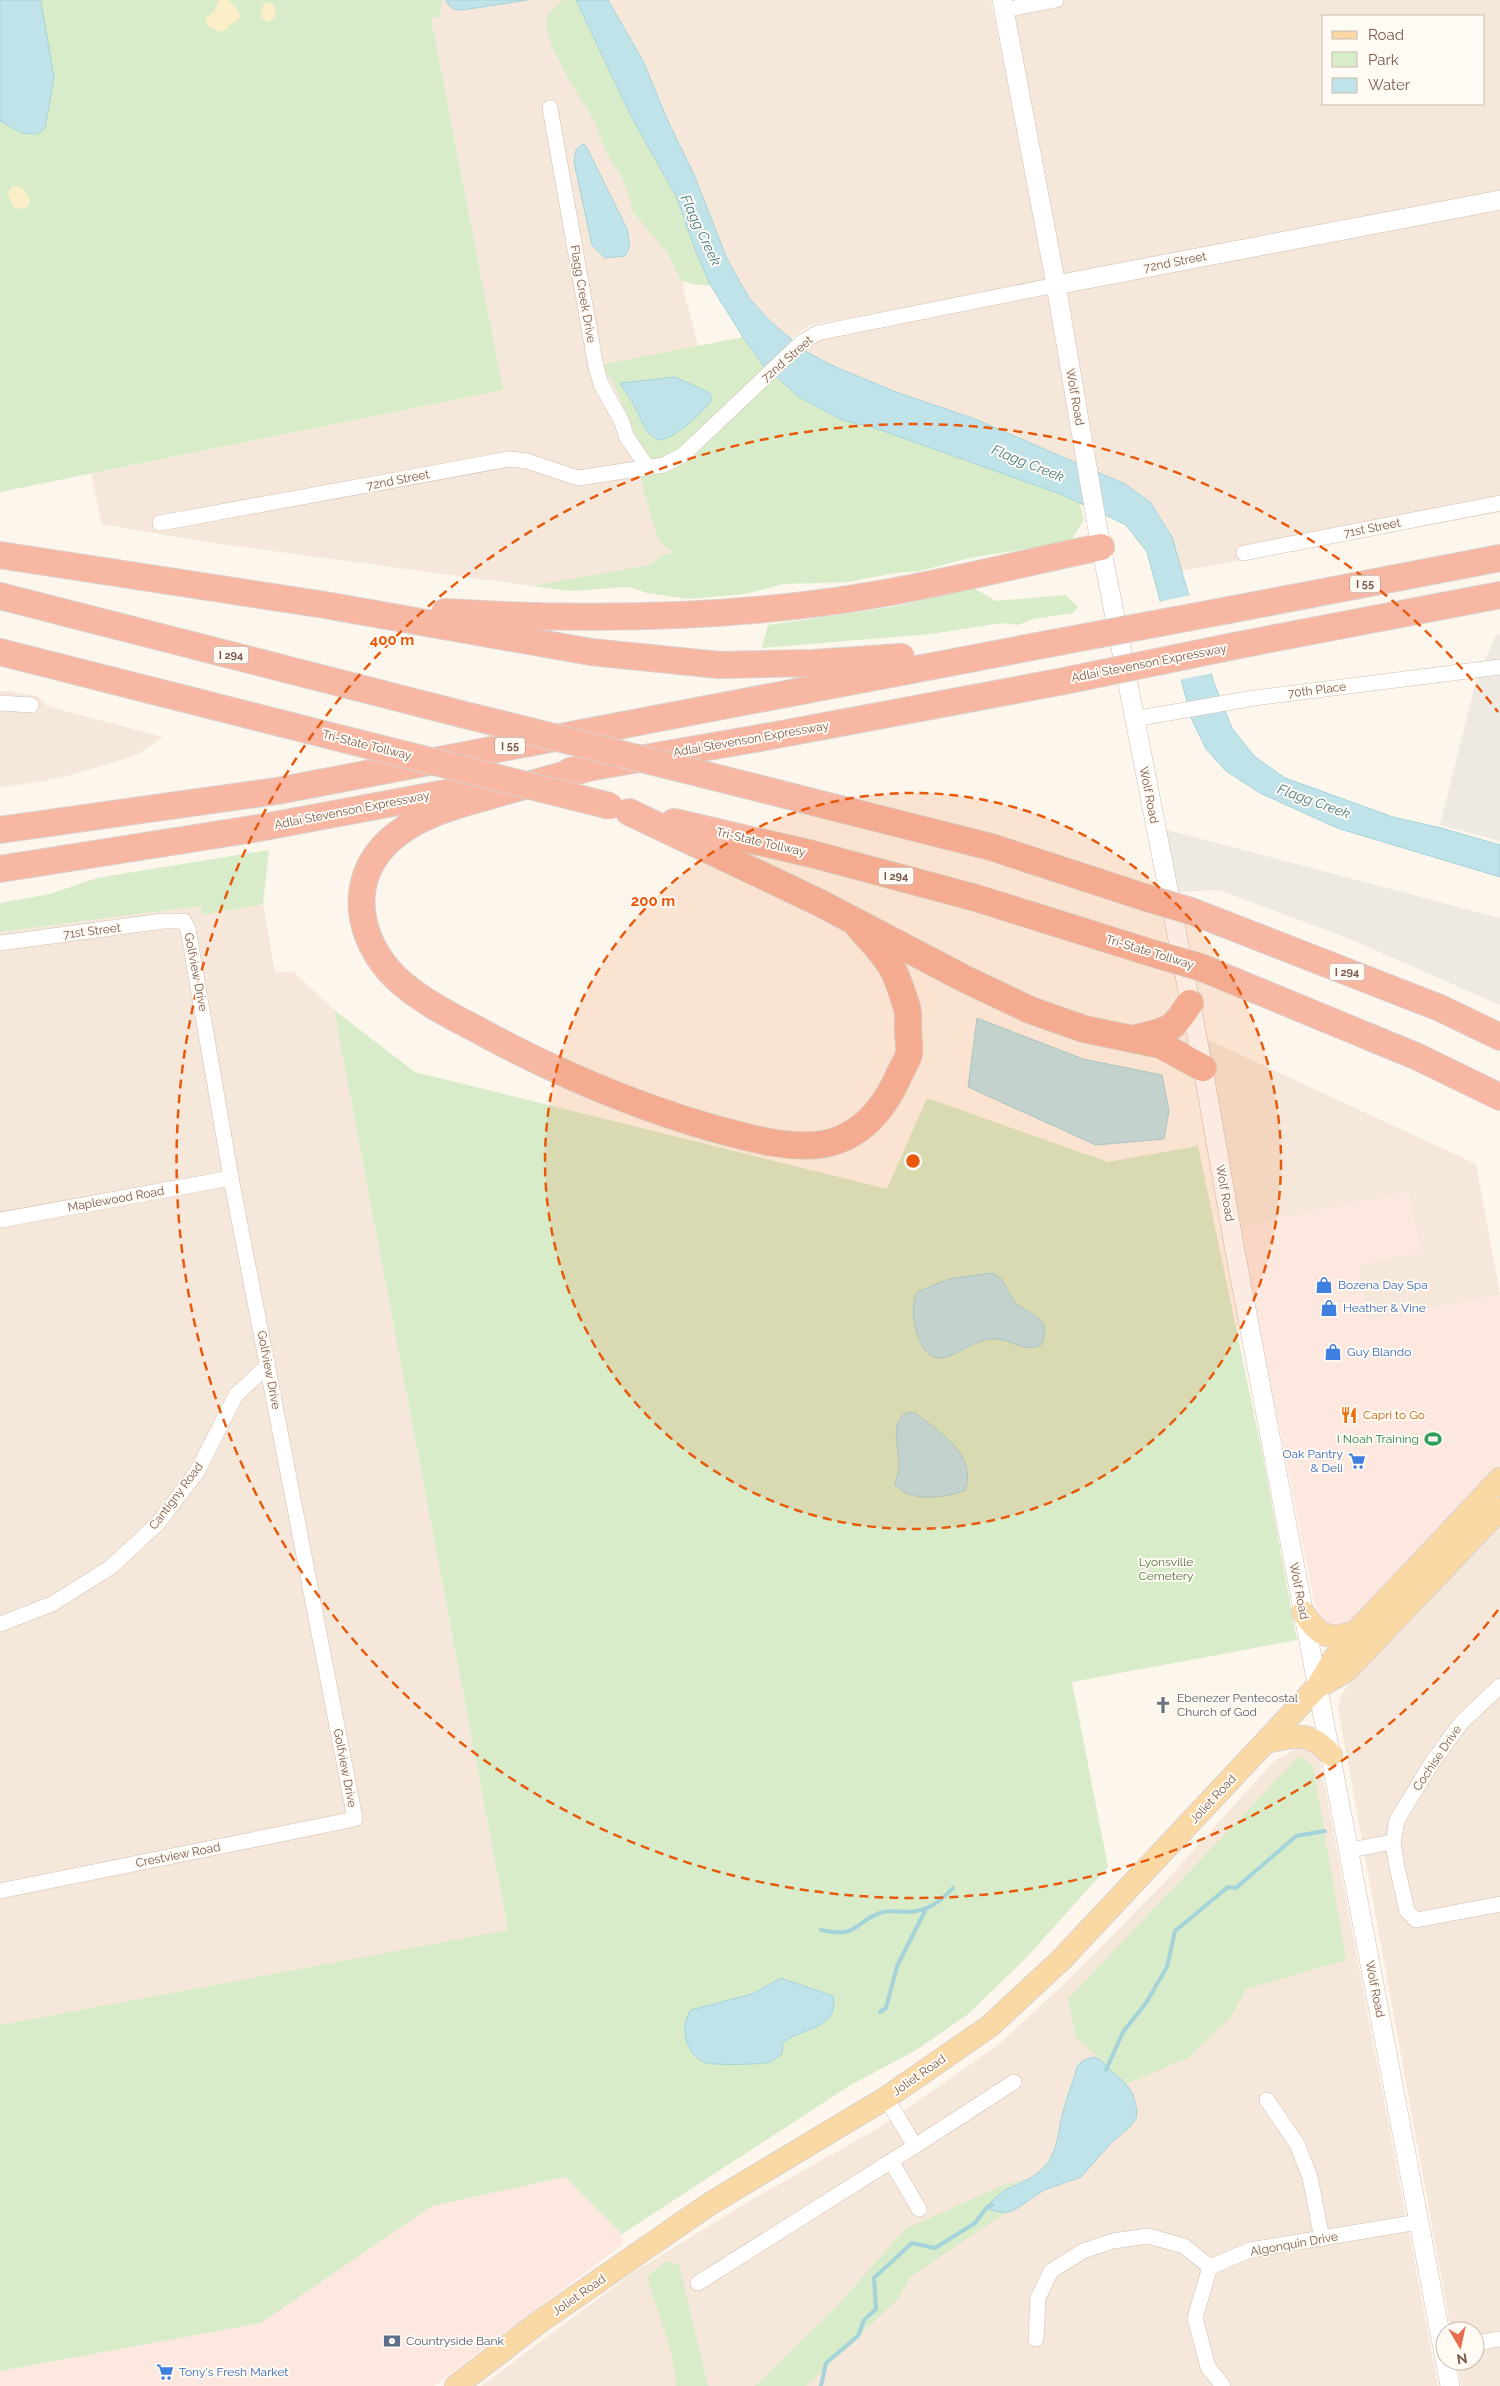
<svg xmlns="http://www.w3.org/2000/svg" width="1500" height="2386" viewBox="0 0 1500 2386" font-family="Raleway,sans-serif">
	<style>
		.residential { fill: #f5e8da; fill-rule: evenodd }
		.commercial { fill: #fde8e0 }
		.industrial { fill: #efe9e4 }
		.green { fill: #d8ecc9 }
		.sand { fill: #fcefc7 }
		.water { fill: #bfe3e8; stroke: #a5d3da }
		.pier { fill: #fdf6ec }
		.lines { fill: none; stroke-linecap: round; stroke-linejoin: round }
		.stream { stroke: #a5d3da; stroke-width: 4 }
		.minor-casing { stroke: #d1beb0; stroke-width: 16 }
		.tertiary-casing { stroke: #d1beb0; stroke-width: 20 }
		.primary-casing { stroke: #dad1cd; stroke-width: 24 }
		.motorway-casing { stroke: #dad1cd; stroke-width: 28 }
		.minor { stroke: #fff; stroke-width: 15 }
		.tertiary { stroke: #fff; stroke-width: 19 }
		.primary { stroke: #fbd9a5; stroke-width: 22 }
		.motorway { stroke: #f7b7a3; stroke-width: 26 }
		.motorway-bridge-casing { stroke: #dad1cd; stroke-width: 28; stroke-linecap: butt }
		.motorway-bridge { stroke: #f7b7a3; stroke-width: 26 }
		.ring { fill: none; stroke: #e8590c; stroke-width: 2.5; stroke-dasharray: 9 6 }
		.labels { text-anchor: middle; stroke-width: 4; stroke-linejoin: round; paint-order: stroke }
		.shield { fill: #fffaf3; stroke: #a28b7f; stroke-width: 1 }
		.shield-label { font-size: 11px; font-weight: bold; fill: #7a5c4d }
		.street-label { font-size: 12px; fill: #7a5c4d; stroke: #fffaf3 }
		.shop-label { font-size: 12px; fill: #366cbe; stroke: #fffaf3; text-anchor: start }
		.food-label { font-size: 12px; fill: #c56008; stroke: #fffaf3; text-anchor: start }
		.leisure-label { font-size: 12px; fill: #27864d; stroke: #fffaf3; text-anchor: end }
		.park-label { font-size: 12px; fill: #537a41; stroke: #fffaf3 }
		.worship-label { font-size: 12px; fill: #5b616d; stroke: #fffaf3; text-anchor: start }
		.service-label { font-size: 12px; fill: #4e5e75; stroke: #fffaf3; text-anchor: start }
		.water-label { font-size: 14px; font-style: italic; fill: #437c86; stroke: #fffaf3 }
		.centre { fill: #e8590c; stroke: #fffaf3; stroke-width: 2.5 }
		.ring-label { font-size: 15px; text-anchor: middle; font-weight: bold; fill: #e8590c; stroke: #fffaf3; stroke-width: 4; stroke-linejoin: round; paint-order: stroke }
	</style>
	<rect width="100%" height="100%" fill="#fdf6ec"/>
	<!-- residential -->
	<path class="residential" d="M 428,0 L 583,0 L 690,252 L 683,287 L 748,541 L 668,566 L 532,586 L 199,541 L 102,524 L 91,474 L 503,390 Z
		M 589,0 L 991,0 L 1048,282 L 810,325 L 782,345 L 713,271 Z
		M 1007,0 L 1500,0 L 1500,512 L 1182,571 L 1172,537 L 1125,484 L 1094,471 ZM 1324,16 L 1484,16 L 1484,104 L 1324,104 Z
		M 1050,294 L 1082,466 L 975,419 L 896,392 L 831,365 L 805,351 L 818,338 Z
		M 0,691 L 16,692 L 39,697 L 47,706 L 163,737 L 137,755 L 112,763 L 60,778 L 0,788 Z
		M 263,904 L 275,973 L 293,971 L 334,1010 L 508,1931 L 0,2025 L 0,932 L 202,906 L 203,915 Z
		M 1204,1038 L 1476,1164 L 1500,1295 L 1368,1321 L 1358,1264 L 1239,1226 Z
		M 1500,1523 L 1500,2386 L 1461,2386 L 1457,2361 L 1475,2361 L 1475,2331 L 1451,2331 L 1338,1708 L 1341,1695 L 1353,1679 Z
		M 1299,1747 L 1319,1756 L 1438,2386 L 481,2386 L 634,2272 L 753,2199 L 882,2126 L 998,2045 L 1064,1984 L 1162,1885 L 1274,1761 Z"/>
	<!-- commercial -->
	<path class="commercial" d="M 1409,1192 L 1421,1252 L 1358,1265 L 1368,1321 L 1500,1295 L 1500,1471 L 1364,1614 L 1338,1632 L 1324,1623 L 1315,1605 L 1239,1226 Z
		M 565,2177 L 622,2234 L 623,2244 L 434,2386 L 0,2386 L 0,2371 L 261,2323 L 432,2206 Z"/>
	<!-- industrial -->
	<path class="industrial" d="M 1500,634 L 1500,841 L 1440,825 L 1476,681 L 1496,635 Z
		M 1164,829 L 1500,918 L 1500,1005 L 1350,939 L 1219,890 L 1176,892 Z"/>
	<!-- green -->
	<path class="green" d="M 0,0 L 442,0 L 440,18 L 431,17 L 503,390 L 0,492 Z
		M 563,0 L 576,0 L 630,114 L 677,198 L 696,252 L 711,286 L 692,284 L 680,279 L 667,252 L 633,212 L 630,199 L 621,176 L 607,154 L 593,118 L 570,82 L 552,47 L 546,28 L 547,15 Z
		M 743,337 L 763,365 L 799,397 L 842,420 L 875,428 L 1063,495 L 1080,503 L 1084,520 L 1070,542 L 969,558 L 920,571 L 895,573 L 848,582 L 784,584 L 745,594 L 688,599 L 647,593 L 629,587 L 570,591 L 532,586 L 649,565 L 663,555 L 674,552 L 662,544 L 657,537 L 641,480 L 638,442 L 612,379 L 606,373 L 605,364 Z
		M 974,588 L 996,601 L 1066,595 L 1078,607 L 1073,613 L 1033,619 L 1018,625 L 1001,623 L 931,634 L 762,648 L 768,625 L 892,607 Z
		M 269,850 L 263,904 L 203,915 L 201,906 L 0,932 L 0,903 L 50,894 L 97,878 Z
		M 334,1010 L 415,1072 L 887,1189 L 927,1098 L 1108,1162 L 1198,1146 L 1263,1457 L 1297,1640 L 1072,1682 L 1108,1867 L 1024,1960 L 967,2015 L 918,2049 L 849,2086 L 622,2234 L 565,2177 L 432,2206 L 261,2323 L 0,2371 L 0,2025 L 508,1930 Z
		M 1299,1756 L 1313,1766 L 1346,1960 L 1246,1989 L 1231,2017 L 1188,2058 L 1126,2084 L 1076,2037 L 1068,1999 Z
		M 1024,2179 L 1003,2191 L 995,2212 L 1005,2213 L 910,2277 L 898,2299 L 806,2386 L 755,2386 L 836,2307 L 904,2230 L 998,2187 Z
		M 666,2261 L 679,2265 L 708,2386 L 676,2386 L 672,2354 L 647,2277 Z"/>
	<!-- sand -->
	<path class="sand" d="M 219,0 L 229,0 L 238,10 L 240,17 L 236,22 L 229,24 L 228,29 L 221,32 L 211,28 L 206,23 L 206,18 L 214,12 Z
		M 264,3 L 273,4 L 276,11 L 275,17 L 268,23 L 260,16 Z
		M 17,186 L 21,187 L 30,199 L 29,205 L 24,209 L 14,208 L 8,194 L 11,187 Z"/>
	<!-- water -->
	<path class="water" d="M 0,0 L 40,0 L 41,2 L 54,77 L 45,128 L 37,134 L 22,133 L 0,121 Z
		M 446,0 L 527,0 L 463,10 C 454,10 450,9 446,0 Z
		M 576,0 L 608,0 L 643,61 L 666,117 L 695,177 L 727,259 L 749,298 L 771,322 L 805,351 L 831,365 L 896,392 L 975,419 L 1125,484 L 1150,502 L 1172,537 L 1214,683 L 1232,728 L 1254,756 L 1285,778 L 1393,817 L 1441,828 L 1500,845 L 1500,877 L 1337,828 L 1260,793 L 1226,771 L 1206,749 L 1192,720 L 1147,552 L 1126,525 L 1063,495 L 875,428 L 842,420 L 799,397 L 763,365 L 743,337 L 711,286 L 696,252 L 677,198 L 630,114 Z
		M 582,144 L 586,146 L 627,229 L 630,246 L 625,256 L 605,258 L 592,245 L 574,162 L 576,150 Z
		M 675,377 L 708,392 L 712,399 C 704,412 674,440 658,440 L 647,432 L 633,403 L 620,383 Z
		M 977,1018 L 1083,1059 L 1162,1075 L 1169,1111 L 1164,1139 L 1096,1145 L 968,1087 Z
		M 992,1273 C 1008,1279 1005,1293 1016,1303 C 1031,1317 1054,1317 1041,1345 C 1027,1353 1011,1340 996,1339 C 963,1337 936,1386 917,1334 C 913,1320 911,1306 917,1292 L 949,1279 Z
		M 910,1412 L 916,1414 C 939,1431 978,1456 965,1490 C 947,1498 907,1503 895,1484 C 897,1477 900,1468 899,1461 C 898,1446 889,1417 910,1412 Z
		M 781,1978 L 833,1996 C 840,2026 807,2028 788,2039 L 783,2043 L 782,2054 C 778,2057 773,2061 769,2062 C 761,2065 713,2065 706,2063 C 685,2055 679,2026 691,2010 L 752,1994 Z
		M 1093,2057 L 1099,2059 L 1126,2084 L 1133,2094 L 1137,2110 L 1136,2119 L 1129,2128 L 1112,2142 L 1081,2177 L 1044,2190 L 1016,2209 L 1005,2213 L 990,2210 L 988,2206 C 1000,2187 1023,2185 1039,2172 C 1059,2155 1057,2134 1063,2112 C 1067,2097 1073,2082 1077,2067 L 1082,2061 Z"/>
	<!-- pier -->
	<path class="pier" d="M 1191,595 L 1213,673 L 1179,680 L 1158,602 Z"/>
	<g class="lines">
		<!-- stream -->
		<path class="stream" d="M 821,1930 C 861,1939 854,1920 883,1912 C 890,1910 899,1912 906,1912 C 927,1912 940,1902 953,1888
			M 880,2012 L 886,2008 L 897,1966 L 926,1909
			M 1106,2070 L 1123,2032 L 1146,2003 L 1167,1967 L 1175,1931 L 1228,1887 L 1236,1888 L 1296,1836 L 1325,1831
			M 821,2386 L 826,2363 L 858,2336 L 864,2320 L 876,2309 L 874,2278 L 912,2243 L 935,2248 L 975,2223 L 988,2206 L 992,2205"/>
		<!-- minor casing -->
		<g class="minor-casing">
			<path id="minor" d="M 1004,10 L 1056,0
				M 550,108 L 596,367 L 601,384 L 622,422 L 626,436 L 648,468
				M 160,523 L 510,459 L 527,461 L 578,478 L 664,465 L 683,455 L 801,343 L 817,333 L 1056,285
				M 1244,553 L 1500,503
				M 0,703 L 31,705
				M 1134,719 L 1254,698 L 1500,667
				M 0,943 L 163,921 L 184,921 L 188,929 L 231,1178 L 355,1819 L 0,1891
				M 0,1220 L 231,1178
				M 0,1624 L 52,1604 L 111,1567 L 158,1523 L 197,1472 L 236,1395 L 268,1365
				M 1500,1686 L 1461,1723 L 1433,1761 L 1397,1820 L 1393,1842 L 1397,1867 L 1407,1911 L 1416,1920 L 1500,1904
				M 1350,1850 L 1393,1842
				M 886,2098 L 915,2146 L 1014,2082
				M 1267,2100 L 1297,2144 L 1310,2177 L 1322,2239
				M 891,2161 L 919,2209
				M 698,2283 L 915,2146
				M 1036,2339 L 1038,2298 L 1051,2271 L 1083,2251 L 1113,2241 L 1148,2236 L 1184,2246 L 1210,2267
				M 1475,2343 L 1500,2339
				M 1223,2386 L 1208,2367 L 1195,2318 L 1210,2267 L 1250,2250 L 1418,2222"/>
		</g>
		<!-- tertiary casing -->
		<g class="tertiary-casing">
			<path id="tertiary" d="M 1002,0 L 1056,285 L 1097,525 L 1203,1068 L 1235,1251 L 1450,2386
				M 1056,285 L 1500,200"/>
		</g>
		<!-- primary casing -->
		<g class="primary-casing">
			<path id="primary" d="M 1303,1612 C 1318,1636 1328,1641 1356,1632
				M 1318,1687 L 1346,1671 L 1500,1509
				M 1266,1742 C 1295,1736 1310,1730 1331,1755
				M 456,2386 L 538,2323 L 708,2205 L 886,2098 L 990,2026 L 1062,1959 L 1317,1687 L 1333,1660 L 1356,1632 L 1500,1479"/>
		</g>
		<!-- motorway casing -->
		<g class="motorway-casing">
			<path id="motorway" d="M 0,555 L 325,605 L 591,652 L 719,665 L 813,663 L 901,657
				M 0,596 L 461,714
				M 1229,610 L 1500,558
				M 445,612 C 590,621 737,619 879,594 C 954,581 1027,562 1101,547
				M 1239,645 L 1500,595
				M 0,652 L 335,737
				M 588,768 C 557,777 527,785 496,794 C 459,805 420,813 390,840 C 346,880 357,940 396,978 C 418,999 449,1015 476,1029 C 551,1070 629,1104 712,1128 C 746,1137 781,1148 816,1145 C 859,1141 884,1110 900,1073 C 903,1067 908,1059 909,1053 C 910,1046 908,1037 908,1030 C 908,1023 909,1015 907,1008 C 903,995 898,978 891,966 C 882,951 867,937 856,923
				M 570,771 L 771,736 L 1064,681
				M 738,783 L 991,847 L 1147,898
				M 629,812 L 820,903 L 967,980 L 1030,1010 L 1084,1029 L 1161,1045 L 1203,1068
				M 674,822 L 812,854 L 976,898 L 1158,955
				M 0,830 L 277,791 L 1053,643
				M 0,869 L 259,828 L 462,790
				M 1191,911 L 1440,1008 L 1500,1037
				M 1200,967 L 1418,1057 L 1500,1097
				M 1136,1038 C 1169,1030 1172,1032 1190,1003"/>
		</g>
		<!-- minor -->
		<use href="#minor" class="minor"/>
		<!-- tertiary -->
		<use href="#tertiary" class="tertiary"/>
		<!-- primary -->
		<use href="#primary" class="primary"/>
		<!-- motorway -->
		<use href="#motorway" class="motorway"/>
		<!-- motorway-bridge casing -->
		<g class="motorway-bridge-casing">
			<path id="motorway-bridge" d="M 1053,643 L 1229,610
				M 1064,681 L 1239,645
				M 461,714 L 738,783
				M 335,737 L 610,806
				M 1147,898 L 1191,911
				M 1158,955 L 1200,967"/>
		</g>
		<!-- motorway-bridge -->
		<use href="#motorway-bridge" class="motorway-bridge"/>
	</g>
	<!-- distance rings -->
	<circle cx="913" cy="1161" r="368" fill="#e8590c" fill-opacity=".12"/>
	<g class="ring">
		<circle cx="913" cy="1161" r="368"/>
		<path d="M1498 1610A737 737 0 1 1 1498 712"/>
	</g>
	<!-- icons -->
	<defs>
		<g id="shop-bare" transform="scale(1.35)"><path d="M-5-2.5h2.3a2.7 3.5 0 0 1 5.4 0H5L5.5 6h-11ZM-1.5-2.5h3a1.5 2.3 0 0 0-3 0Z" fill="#3f7fe0" stroke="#fffaf3" stroke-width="2.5" paint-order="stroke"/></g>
		<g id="restaurant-bare" transform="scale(1.35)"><path d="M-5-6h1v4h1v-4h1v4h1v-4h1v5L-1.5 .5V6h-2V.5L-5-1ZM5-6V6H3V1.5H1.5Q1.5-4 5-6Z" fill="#e8710a" stroke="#fffaf3" stroke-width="2.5" paint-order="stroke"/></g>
		<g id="stadium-bare" transform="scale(1.35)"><path d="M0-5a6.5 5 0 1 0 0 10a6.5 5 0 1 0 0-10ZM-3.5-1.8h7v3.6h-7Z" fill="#2e9e5b" stroke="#fffaf3" stroke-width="2.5" paint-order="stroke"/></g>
		<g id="supermarket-bare" transform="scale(1.35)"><path d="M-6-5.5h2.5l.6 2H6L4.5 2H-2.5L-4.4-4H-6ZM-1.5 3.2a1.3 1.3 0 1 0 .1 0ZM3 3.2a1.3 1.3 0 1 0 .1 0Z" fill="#3f7fe0" stroke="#fffaf3" stroke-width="2.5" paint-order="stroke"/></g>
		<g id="church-bare" transform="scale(1.35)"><path d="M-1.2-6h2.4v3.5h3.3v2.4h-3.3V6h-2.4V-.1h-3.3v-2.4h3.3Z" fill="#6b7280" stroke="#fffaf3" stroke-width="2.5" paint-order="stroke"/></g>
		<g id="bank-bare" transform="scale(1.35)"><path d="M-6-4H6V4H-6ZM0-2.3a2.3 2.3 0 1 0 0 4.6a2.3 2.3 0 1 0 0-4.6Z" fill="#5c6f8a" stroke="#fffaf3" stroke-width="2.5" paint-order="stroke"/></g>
	</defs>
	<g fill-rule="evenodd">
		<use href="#shop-bare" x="1324" y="1285"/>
		<use href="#shop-bare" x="1329" y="1308"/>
		<use href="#shop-bare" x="1333" y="1352"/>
		<use href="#restaurant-bare" x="1349" y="1415"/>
		<use href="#stadium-bare" x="1433" y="1439"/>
		<use href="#supermarket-bare" x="1357" y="1461"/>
		<use href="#church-bare" x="1163" y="1705"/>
		<use href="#bank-bare" x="392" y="2341"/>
		<use href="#supermarket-bare" x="165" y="2372"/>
	</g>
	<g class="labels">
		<!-- shield labels -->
		<g class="shield">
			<rect x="1350" y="575.5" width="30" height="17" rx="4"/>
			<rect x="213.5" y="646.5" width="35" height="17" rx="4"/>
			<rect x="495" y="737.5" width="30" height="17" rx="4"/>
			<rect x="878.5" y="867.5" width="35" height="17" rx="4"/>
			<rect x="1329.5" y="963.5" width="35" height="17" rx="4"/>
		</g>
		<g class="shield-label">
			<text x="1365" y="588">I 55</text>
			<text x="231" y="659">I 294</text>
			<text x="510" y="750">I 55</text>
			<text x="896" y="880">I 294</text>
			<text x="1347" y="976">I 294</text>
		</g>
		<!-- street labels -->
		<g class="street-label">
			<text transform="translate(1175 262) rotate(-11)" y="4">72nd Street</text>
			<text transform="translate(583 294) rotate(80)" y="4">Flagg Creek Drive</text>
			<text transform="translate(787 359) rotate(-41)" y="4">72nd Street</text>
			<text transform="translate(1075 397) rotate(80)" y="4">Wolf Road</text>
			<text transform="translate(398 480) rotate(-11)" y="4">72nd Street</text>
			<text transform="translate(1372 528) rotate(-11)" y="4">71st Street</text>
			<text transform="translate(1149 663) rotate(-11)" y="4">Adlai Stevenson Expressway</text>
			<text transform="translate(1317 690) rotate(-7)" y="4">70th Place</text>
			<text transform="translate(751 739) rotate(-10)" y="4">Adlai Stevenson Expressway</text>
			<text transform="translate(367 745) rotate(14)" y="4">Tri-State Tollway</text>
			<text transform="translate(1149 795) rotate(79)" y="4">Wolf Road</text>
			<text transform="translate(352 810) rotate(-11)" y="4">Adlai Stevenson Expressway</text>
			<text transform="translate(761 842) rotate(13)" y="4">Tri-State Tollway</text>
			<text transform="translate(92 931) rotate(-7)" y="4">71st Street</text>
			<text transform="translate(1150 952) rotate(17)" y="4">Tri-State Tollway</text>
			<text transform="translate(196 972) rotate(79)" y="4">Golfview Drive</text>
			<text transform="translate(1225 1193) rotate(80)" y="4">Wolf Road</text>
			<text transform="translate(116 1199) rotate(-10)" y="4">Maplewood Road</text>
			<text transform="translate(269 1370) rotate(79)" y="4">Golfview Drive</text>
			<text transform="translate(176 1496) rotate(-53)" y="4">Cantigny Road</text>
			<text transform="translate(1299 1591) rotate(79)" y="4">Wolf Road</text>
			<text transform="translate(1437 1758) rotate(-56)" y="4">Cochise Drive</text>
			<text transform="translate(345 1768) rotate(79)" y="4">Golfview Drive</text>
			<text transform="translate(1213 1799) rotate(-47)" y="4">Joliet Road</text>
			<text transform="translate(178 1855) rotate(-11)" y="4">Crestview Road</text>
			<text transform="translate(1375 1989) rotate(79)" y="4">Wolf Road</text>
			<text transform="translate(919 2075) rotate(-35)" y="4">Joliet Road</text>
			<text transform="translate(1294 2244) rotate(-10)" y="4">Algonquin Drive</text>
			<text transform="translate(579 2295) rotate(-35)" y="4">Joliet Road</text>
		</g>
		<!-- shop labels -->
		<g class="shop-label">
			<text x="1338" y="1289">Bozena Day Spa</text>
			<text x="1343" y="1312">Heather &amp; Vine</text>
			<text x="1347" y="1356">Guy Blando</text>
			<text x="1343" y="1458" text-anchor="end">Oak Pantry<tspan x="1343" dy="14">&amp; Deli</tspan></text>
			<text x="179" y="2376">Tony's Fresh Market</text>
		</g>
		<!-- food labels -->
		<g class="food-label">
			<text x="1363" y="1419">Capri to Go</text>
		</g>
		<!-- leisure labels -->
		<g class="leisure-label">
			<text x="1419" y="1443">I Noah Training</text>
		</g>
		<!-- park labels -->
		<g class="park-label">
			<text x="1166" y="1566">Lyonsville<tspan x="1166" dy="14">Cemetery</tspan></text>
		</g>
		<!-- worship labels -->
		<g class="worship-label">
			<text x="1177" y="1702">Ebenezer Pentecostal<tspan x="1177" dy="14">Church of God</tspan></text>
		</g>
		<!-- service labels -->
		<g class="service-label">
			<text x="406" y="2345">Countryside Bank</text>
		</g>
		<!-- water labels -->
		<g class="water-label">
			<text transform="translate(701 230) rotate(65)" y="5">Flagg Creek</text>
			<text transform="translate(1028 463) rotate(22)" y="5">Flagg Creek</text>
			<text transform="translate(1314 801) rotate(20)" y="5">Flagg Creek</text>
		</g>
	</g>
	<circle cx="913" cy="1161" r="8" class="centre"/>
	<g class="ring-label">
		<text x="392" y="645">400 m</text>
		<text x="653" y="906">200 m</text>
	</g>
	<!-- legend -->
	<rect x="1322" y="15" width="162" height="90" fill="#fffaf3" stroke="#cabbb1"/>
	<rect x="1332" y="31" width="25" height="8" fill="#fbd9a5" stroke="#cabbb1"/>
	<text x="1368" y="40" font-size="15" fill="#7a5c4d">Road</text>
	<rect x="1332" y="52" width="25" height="15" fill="#d8ecc9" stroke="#cabbb1"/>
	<text x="1368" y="65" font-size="15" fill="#7a5c4d">Park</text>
	<rect x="1332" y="78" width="25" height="15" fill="#bfe3e8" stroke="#cabbb1"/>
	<text x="1368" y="90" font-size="15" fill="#7a5c4d">Water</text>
	<!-- north arrow -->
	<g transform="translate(1460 2346) rotate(171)"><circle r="24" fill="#fffaf3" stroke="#cabbb1"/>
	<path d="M0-4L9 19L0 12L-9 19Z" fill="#e76f51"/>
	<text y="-8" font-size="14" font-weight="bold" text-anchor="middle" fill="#7a5c4d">N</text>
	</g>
</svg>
